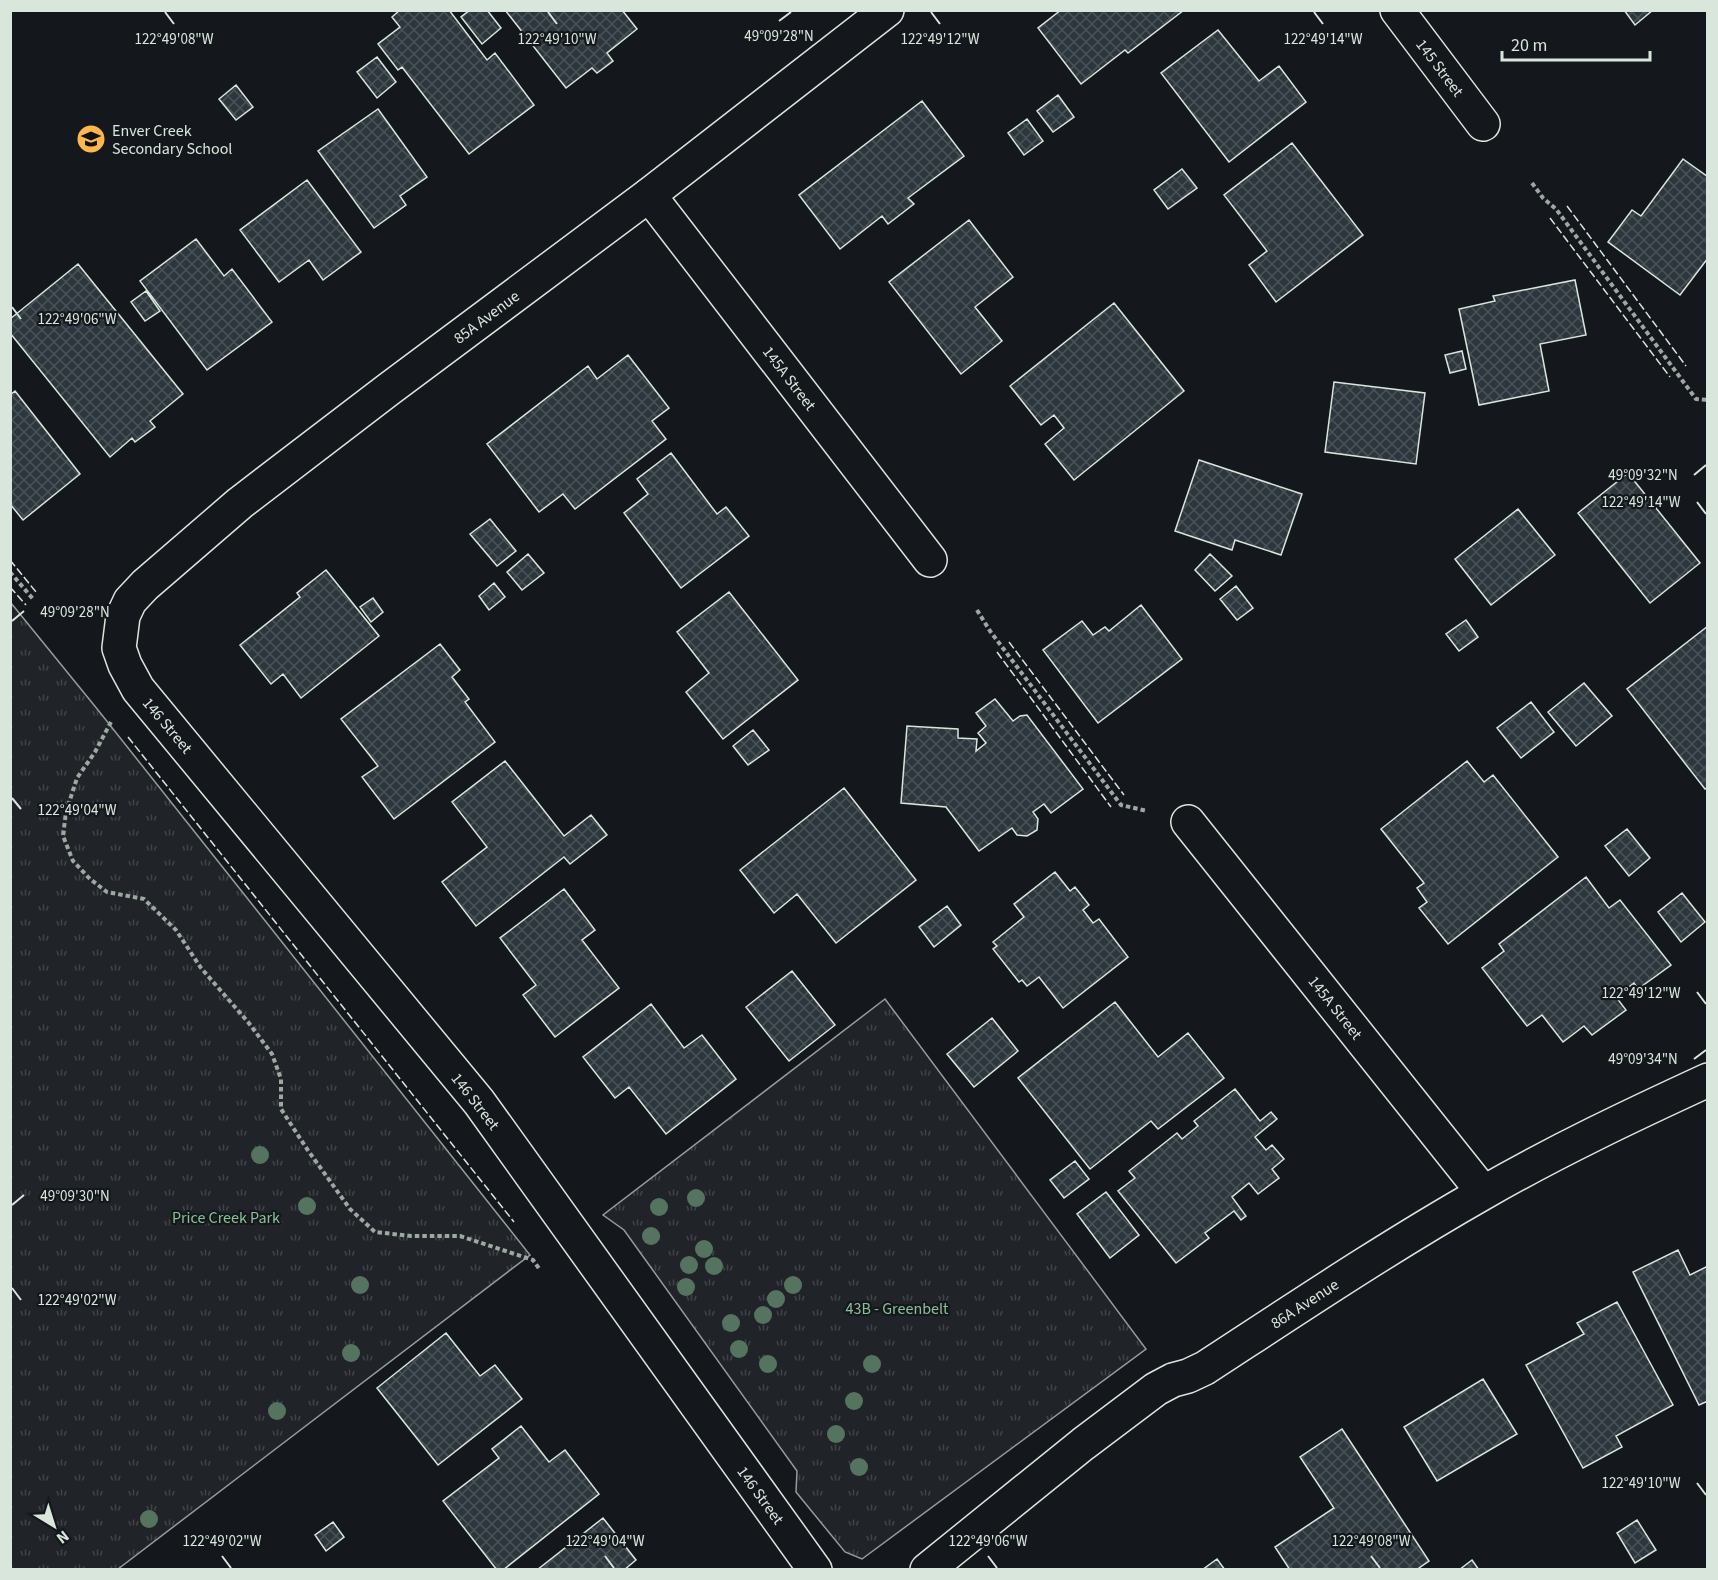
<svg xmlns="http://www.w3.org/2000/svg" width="1718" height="1580" viewBox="0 0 1718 1580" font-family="'Source Sans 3',sans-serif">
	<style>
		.park { fill: url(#park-tufts); stroke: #939e99; stroke-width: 1.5 }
		.building { fill: url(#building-cross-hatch); stroke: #d8e6dc; stroke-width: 1.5 }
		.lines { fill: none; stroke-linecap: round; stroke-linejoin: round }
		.minor-casing { stroke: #d8e6dc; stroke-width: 36 }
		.path { stroke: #9da8a2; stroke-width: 4; stroke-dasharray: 4.5 3; stroke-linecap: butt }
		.minor { stroke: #14181c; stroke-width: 33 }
		.fence { stroke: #d8e6dc; stroke-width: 1.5; stroke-dasharray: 8 3; stroke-linecap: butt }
		.tree { fill: #55745f }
		.ticks { fill: none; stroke: #d8e6dc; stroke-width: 2 }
		.labels { text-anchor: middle; stroke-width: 4.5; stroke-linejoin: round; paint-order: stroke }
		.street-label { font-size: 16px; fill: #d8e6dc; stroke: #14181c }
		.poi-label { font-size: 16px; fill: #d8e6dc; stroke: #14181c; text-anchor: start }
		.park-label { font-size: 16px; fill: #8ac095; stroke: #14181c }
		.ticks-label { font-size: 15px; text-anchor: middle; fill: #d8e6dc; stroke: #14181c; stroke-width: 4.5; stroke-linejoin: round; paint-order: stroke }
	</style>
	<defs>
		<pattern id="park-tufts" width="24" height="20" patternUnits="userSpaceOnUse" patternTransform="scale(1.5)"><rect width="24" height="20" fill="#202428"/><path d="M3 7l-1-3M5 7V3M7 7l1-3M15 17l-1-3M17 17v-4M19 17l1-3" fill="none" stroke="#404447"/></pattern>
		<pattern id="building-cross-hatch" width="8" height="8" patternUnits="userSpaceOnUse" patternTransform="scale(1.5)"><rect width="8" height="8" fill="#2c363c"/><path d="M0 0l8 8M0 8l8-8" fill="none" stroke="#4a5358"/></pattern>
	</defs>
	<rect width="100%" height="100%" fill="#14181c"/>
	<!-- park -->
	<path class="park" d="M 11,603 L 98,710 L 530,1255 L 118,1569 L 11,1569 Z
		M 885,999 L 1146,1349 L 862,1559 L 845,1552 L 796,1492 L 797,1471 L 624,1230 L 603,1215 Z"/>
	<!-- building -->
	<path class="building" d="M 400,10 L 449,10 L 487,60 L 495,53 L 534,105 L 469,154 L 402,67 L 398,70 L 378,44 L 400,27 L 392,17 Z
		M 470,10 L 487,10 L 501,28 L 482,44 L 461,17 Z
		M 505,10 L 622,10 L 637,29 L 607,53 L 613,61 L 597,73 L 592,68 L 566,88 Z
		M 1061,10 L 1184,10 L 1128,53 L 1125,50 L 1081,84 L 1038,28 Z
		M 1624,10 L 1653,10 L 1635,25 Z
		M 1218,30 L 1259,81 L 1279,66 L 1306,102 L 1229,162 L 1161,73 Z
		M 377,57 L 396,82 L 377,98 L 357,72 Z
		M 236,85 L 253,107 L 236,120 L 219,99 Z
		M 1058,95 L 1074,117 L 1053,132 L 1037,111 Z
		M 922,101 L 964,156 L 908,198 L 914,204 L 888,224 L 882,216 L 840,249 L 799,195 Z
		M 378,109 L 427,177 L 400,196 L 406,205 L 374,228 L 318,151 Z
		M 1027,119 L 1043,141 L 1024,155 L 1008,133 Z
		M 1292,143 L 1363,235 L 1276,302 L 1249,265 L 1267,251 L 1224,195 Z
		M 1683,159 L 1708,177 L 1708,258 L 1680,295 L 1608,242 L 1632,210 L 1641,216 Z
		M 1182,169 L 1197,188 L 1168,209 L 1154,190 Z
		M 307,180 L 361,252 L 323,280 L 309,260 L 279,282 L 240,230 Z
		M 969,220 L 1013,277 L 975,307 L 1002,341 L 961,374 L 889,282 Z
		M 196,239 L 224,276 L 232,269 L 272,322 L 207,370 L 140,281 Z
		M 78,264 L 183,394 L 150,421 L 155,427 L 135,442 L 132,438 L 110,457 L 10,333 L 10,319 Z
		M 1575,280 L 1586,335 L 1540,344 L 1549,391 L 1479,405 L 1459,309 L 1495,301 L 1493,296 Z
		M 146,291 L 160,311 L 145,321 L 131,302 Z
		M 1114,303 L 1184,391 L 1074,480 L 1045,444 L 1064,428 L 1054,415 L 1041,425 L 1010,386 Z
		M 1462,351 L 1466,369 L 1450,373 L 1445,355 Z
		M 628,355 L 669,408 L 652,421 L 666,439 L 575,509 L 563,494 L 539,512 L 487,444 L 588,366 L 597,379 Z
		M 1334,382 L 1425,393 L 1416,464 L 1325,452 Z
		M 15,391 L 80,474 L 23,520 L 10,504 L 10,395 Z
		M 671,453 L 717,514 L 726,507 L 749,536 L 681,588 L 624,513 L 648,494 L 637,479 Z
		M 1199,460 L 1302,494 L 1281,555 L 1235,540 L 1232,550 L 1175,531 Z
		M 1628,473 L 1700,563 L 1650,603 L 1578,513 Z
		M 1518,509 L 1555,555 L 1491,605 L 1455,559 Z
		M 490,519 L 516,551 L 497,566 L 470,534 Z
		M 528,554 L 544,573 L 522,590 L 507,572 Z
		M 1210,554 L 1232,576 L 1215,591 L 1195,570 Z
		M 326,570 L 379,636 L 301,698 L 283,674 L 271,684 L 240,645 L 300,597 L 297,593 Z
		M 494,583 L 505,597 L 489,610 L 479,596 Z
		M 1236,586 L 1253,608 L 1237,620 L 1220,599 Z
		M 729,592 L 798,680 L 723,739 L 686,692 L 709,673 L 677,632 Z
		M 373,598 L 383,612 L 371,622 L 360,607 Z
		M 1141,605 L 1182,659 L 1098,723 L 1043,650 L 1082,621 L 1093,635 L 1105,627 L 1109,631 Z
		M 1466,620 L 1478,637 L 1459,651 L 1446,634 Z
		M 1708,626 L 1708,787 L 1705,789 L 1627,689 Z
		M 440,644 L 460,670 L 452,677 L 469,699 L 465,702 L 495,742 L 394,819 L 362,777 L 378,766 L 341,719 Z
		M 1584,683 L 1612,716 L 1576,746 L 1548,712 Z
		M 995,699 L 1013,721 L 1020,716 L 1027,715 L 1083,789 L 1051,813 L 1044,804 L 1033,812 L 1038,819 L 1037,830 L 1027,836 L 1017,835 L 1012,828 L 979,851 L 946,807 L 901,803 L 907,726 L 958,729 L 958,738 L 977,739 L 976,751 L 986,743 L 978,733 L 986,726 L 976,713 Z
		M 1531,702 L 1554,732 L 1521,758 L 1497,728 Z
		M 753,730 L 769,750 L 748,765 L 733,746 Z
		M 505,761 L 564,836 L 591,815 L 607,835 L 570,864 L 564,857 L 476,926 L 442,882 L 487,847 L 452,802 Z
		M 1467,761 L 1484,782 L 1493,775 L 1558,857 L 1448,944 L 1419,908 L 1427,902 L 1417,888 L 1424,883 L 1381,829 Z
		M 844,788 L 916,880 L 836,943 L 797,894 L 774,913 L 740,870 Z
		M 1627,829 L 1650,858 L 1629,876 L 1605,846 Z
		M 1055,872 L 1070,891 L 1075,887 L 1089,905 L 1083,910 L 1093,923 L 1099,919 L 1128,957 L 1063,1008 L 1039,977 L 1027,986 L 1022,980 L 1019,982 L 993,949 L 997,946 L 993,942 L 1024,917 L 1014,904 Z
		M 1586,877 L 1609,908 L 1620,900 L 1671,965 L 1638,989 L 1634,983 L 1616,997 L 1626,1010 L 1592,1035 L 1584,1026 L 1563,1042 L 1542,1015 L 1527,1026 L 1482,968 L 1504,951 L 1499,944 Z
		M 564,889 L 595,930 L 582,940 L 619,988 L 555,1037 L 523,995 L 536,985 L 500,938 Z
		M 1682,893 L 1705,922 L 1681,942 L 1658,912 Z
		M 947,906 L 961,925 L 934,947 L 919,927 Z
		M 792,971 L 835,1025 L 789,1061 L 746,1007 Z
		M 1115,1002 L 1158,1057 L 1188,1033 L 1224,1078 L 1158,1129 L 1151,1121 L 1090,1169 L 1018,1078 Z
		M 651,1004 L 684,1048 L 702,1035 L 736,1079 L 666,1134 L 629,1087 L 615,1098 L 583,1057 Z
		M 992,1018 L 1018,1051 L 974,1087 L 947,1054 Z
		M 1235,1089 L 1260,1121 L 1271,1112 L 1277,1119 L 1255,1137 L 1266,1150 L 1272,1145 L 1284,1159 L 1272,1169 L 1279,1178 L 1258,1194 L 1249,1183 L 1232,1197 L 1246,1216 L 1241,1220 L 1234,1211 L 1205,1233 L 1209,1238 L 1176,1263 L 1118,1191 L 1135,1178 L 1129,1171 L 1177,1133 L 1182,1139 L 1198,1126 L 1194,1121 Z
		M 1075,1161 L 1089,1179 L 1064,1198 L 1050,1180 Z
		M 1106,1192 L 1139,1235 L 1110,1258 L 1077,1214 Z
		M 1678,1250 L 1690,1275 L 1708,1266 L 1708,1401 L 1699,1405 L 1633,1272 Z
		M 1617,1302 L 1673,1405 L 1616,1436 L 1622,1447 L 1583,1468 L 1526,1365 L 1584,1334 L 1577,1323 Z
		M 446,1333 L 480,1376 L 495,1365 L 522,1399 L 438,1465 L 377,1388 Z
		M 1483,1379 L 1517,1434 L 1437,1481 L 1404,1427 Z
		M 521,1426 L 549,1462 L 565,1450 L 599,1494 L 503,1570 L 497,1570 L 443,1501 L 499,1458 L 492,1449 Z
		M 1342,1429 L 1429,1561 L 1416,1570 L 1290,1570 L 1275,1547 L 1334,1508 L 1300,1457 Z
		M 603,1518 L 636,1560 L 624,1570 L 537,1570 Z
		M 1637,1520 L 1656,1550 L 1635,1563 L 1617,1533 Z
		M 333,1522 L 344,1537 L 326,1551 L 315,1535 Z
		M 1217,1559 L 1225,1570 L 1202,1570 Z
		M 1472,1560 L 1479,1570 L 1459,1570 Z"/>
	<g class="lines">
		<!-- minor casing -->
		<g class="minor-casing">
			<g id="minor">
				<path id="s1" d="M 1397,10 L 1483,124"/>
				<path id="s2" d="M 649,195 L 930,560"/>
				<path id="s3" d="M 1188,822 L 1483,1192"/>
				<path id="s4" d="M 815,1570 L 479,1102 L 138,689 L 125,665 L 119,648 L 123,616 L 130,601 L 145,585 L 240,503 L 389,389 L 649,195 L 887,10"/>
				<path id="s5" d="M 927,1570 L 1083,1444 L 1156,1389 L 1173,1380 L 1188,1376 L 1205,1368 C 1297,1308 1388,1247 1483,1193 C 1556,1151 1632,1115 1708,1080"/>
			</g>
		</g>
		<!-- path -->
		<path class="path" d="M 1532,183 L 1543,198 L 1556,209 L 1696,399 L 1708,400
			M 10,572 L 33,599
			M 977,610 L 990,631 L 1121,805 L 1147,811
			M 111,722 L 95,752 L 77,778 L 66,812 L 63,836 L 73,861 L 90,879 L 107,892 L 144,899 L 176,930 L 201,968 L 248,1022 L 272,1054 L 281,1079 L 281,1109 L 307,1149 L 350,1209 L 375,1232 L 411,1236 L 460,1236 L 533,1260 L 540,1270"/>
		<!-- minor -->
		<use href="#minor" class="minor"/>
		<!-- fence -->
		<path class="fence" d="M 1567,206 L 1686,366
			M 1550,218 L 1670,377
			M 10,560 L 36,592
			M 10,587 L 26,605
			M 1009,642 L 1124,795
			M 997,652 L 1111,807
			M 128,737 L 514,1222"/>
	</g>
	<!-- trees -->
	<g class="tree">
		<circle cx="260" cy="1155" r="9"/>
		<circle cx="696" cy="1198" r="9"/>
		<circle cx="307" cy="1206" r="9"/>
		<circle cx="659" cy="1207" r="9"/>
		<circle cx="651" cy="1236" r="9"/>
		<circle cx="704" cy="1249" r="9"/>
		<circle cx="689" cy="1265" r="9"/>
		<circle cx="714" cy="1266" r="9"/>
		<circle cx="360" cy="1285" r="9"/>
		<circle cx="793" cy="1285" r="9"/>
		<circle cx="686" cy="1287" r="9"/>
		<circle cx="776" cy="1299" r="9"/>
		<circle cx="763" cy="1315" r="9"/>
		<circle cx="731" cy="1323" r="9"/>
		<circle cx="739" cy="1349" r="9"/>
		<circle cx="351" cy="1353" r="9"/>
		<circle cx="768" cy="1364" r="9"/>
		<circle cx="872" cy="1364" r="9"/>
		<circle cx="854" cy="1401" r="9"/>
		<circle cx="277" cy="1411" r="9"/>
		<circle cx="836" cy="1434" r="9"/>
		<circle cx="859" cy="1467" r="9"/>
		<circle cx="149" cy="1519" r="9"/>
	</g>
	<!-- ticks -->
	<path class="ticks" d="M 165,12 L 174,24M 548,12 L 557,24M 931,12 L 940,24M 1314,12 L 1323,24M 779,21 L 791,12M 12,307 L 21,319M 1694,475 L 1706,465M 1697,502 L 1706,514M 12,621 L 24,611M 12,798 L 21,809M 1697,992 L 1706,1004M 1694,1059 L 1706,1050M 12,1205 L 24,1195M 12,1288 L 21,1300M 1697,1483 L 1706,1495M 222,1556 L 231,1568M 605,1556 L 614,1568M 988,1556 L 997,1568M 1371,1556 L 1380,1568"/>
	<!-- icons -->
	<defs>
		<g id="school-disc" transform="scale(1.5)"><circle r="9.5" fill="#ffb74d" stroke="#14181c"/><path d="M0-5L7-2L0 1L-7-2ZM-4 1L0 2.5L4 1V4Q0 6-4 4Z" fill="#111"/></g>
	</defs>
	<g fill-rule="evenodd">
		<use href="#school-disc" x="91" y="139"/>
	</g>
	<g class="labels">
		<!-- street labels -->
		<g class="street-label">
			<text dy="6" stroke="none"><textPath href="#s1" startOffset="72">145 Street</textPath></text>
			<text dy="6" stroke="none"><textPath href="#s4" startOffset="1662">85A Avenue</textPath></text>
			<text dy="6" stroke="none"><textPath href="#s2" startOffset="231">145A Street</textPath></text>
			<text transform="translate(168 725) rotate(50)" y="6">146 Street</text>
			<text dy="6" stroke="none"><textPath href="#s3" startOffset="237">145A Street</textPath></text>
			<text transform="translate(476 1101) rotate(52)" y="6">146 Street</text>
			<text dy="6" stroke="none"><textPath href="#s5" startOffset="464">86A Avenue</textPath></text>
			<text transform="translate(761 1495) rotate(54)" y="6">146 Street</text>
		</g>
		<!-- poi labels -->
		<g class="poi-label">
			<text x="112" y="136">Enver Creek<tspan x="112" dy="18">Secondary School</tspan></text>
		</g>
		<!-- park labels -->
		<g class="park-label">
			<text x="226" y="1223">Price Creek Park</text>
			<text x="897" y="1314">43B - Greenbelt</text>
		</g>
	</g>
	<g class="ticks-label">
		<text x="779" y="41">49°09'28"N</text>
		<text x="174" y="44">122°49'08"W</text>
		<text x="940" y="44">122°49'12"W</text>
		<text x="1323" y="44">122°49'14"W</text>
		<text x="557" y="44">122°49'10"W</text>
		<text x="77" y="324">122°49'06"W</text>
		<text x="1643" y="480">49°09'32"N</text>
		<text x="1641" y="507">122°49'14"W</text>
		<text x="75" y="617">49°09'28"N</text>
		<text x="77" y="815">122°49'04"W</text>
		<text x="1641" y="998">122°49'12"W</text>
		<text x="1643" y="1064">49°09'34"N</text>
		<text x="75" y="1201">49°09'30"N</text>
		<text x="77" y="1305">122°49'02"W</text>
		<text x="1641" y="1488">122°49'10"W</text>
		<text x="222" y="1546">122°49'02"W</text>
		<text x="605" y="1546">122°49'04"W</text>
		<text x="988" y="1546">122°49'06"W</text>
		<text x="1371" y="1546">122°49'08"W</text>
	</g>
	<!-- border -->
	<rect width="1718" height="1580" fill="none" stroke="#d8e6dc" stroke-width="24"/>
	<!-- north arrow -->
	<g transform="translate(54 1526) rotate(142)" stroke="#14181c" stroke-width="4.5" paint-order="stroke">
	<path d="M0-4.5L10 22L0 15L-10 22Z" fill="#d8e6dc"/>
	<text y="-9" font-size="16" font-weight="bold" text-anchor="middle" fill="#d8e6dc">N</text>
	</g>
	<!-- scale -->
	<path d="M1502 51v9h148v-9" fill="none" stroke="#d8e6dc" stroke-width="3"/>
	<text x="1511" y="51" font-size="18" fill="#d8e6dc" stroke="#14181c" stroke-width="4.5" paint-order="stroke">20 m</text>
</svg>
